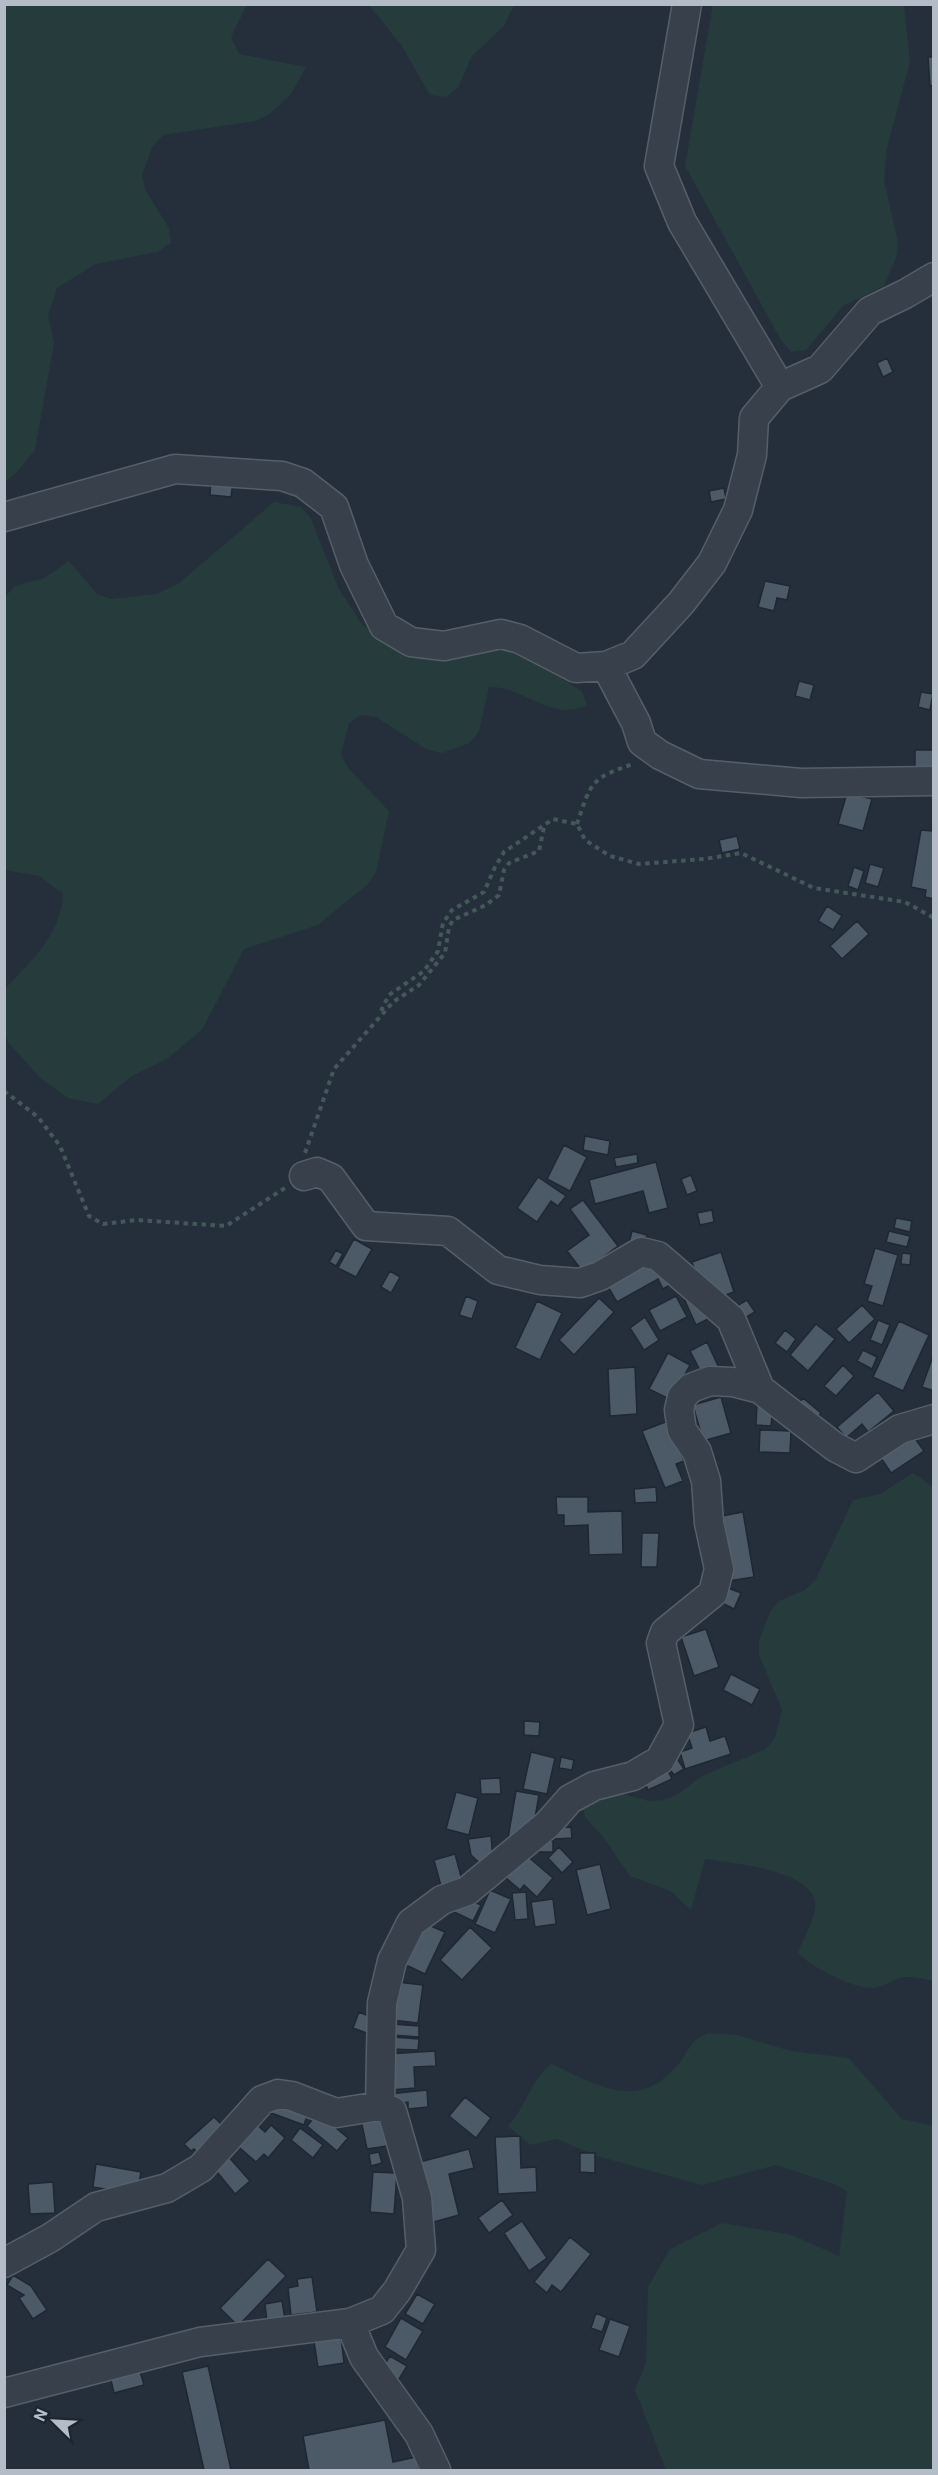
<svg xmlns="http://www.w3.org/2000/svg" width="938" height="2475" viewBox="0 0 938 2475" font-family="Roboto,sans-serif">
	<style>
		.green { fill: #263b3c }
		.building { fill: #4c5a67; stroke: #1f2832; stroke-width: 1.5 }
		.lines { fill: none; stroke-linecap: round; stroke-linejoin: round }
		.minor-casing { stroke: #565f69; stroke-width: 31 }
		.path { stroke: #445859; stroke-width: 4; stroke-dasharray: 4.5 4.5; stroke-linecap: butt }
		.minor { stroke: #38414b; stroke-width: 28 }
	</style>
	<rect width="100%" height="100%" fill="#242f3b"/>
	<!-- green -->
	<path class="green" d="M 5,4 L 247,5 L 231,37 L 239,54 L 306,67 L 291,94 L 270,114 L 255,121 L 163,135 L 152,147 L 142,176 L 146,191 L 169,228 L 171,243 L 157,252 L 96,264 L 57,288 L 48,315 L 54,343 L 35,450 L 16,473 L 5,482 Z
		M 713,4 L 904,5 L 910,62 L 887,148 L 884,180 L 898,243 L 896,258 L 884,286 L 843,306 L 806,350 L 791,352 L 781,340 L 685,166 Z
		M 369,5 L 514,5 L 504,26 L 472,56 L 458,88 L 446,97 L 430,95 L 401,45 Z
		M 274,502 L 301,507 L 310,517 L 339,589 L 363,626 L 426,653 L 513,643 L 582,692 L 587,705 C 551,723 524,686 489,687 L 479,731 L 470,743 L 442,753 L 426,749 L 376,717 L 362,715 L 349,723 L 341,754 L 348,768 L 389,811 L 376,872 L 368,884 L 318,925 L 244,949 L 202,1030 L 167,1059 L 132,1076 L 98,1104 L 68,1098 L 40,1078 L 8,1042 L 5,1034 L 5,989 C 31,961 61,935 63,894 L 39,876 L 5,870 L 4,598 L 15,586 L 44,578 L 69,561 L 98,595 L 112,599 L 156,594 L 178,584 Z
		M 913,1473 L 933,1487 L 933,1981 C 923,1979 912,1975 901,1978 C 891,1980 884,1987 874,1988 C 856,1990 809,1966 798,1953 C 803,1939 813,1923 815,1909 C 821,1870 731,1863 705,1859 L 691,1910 L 670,1891 L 630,1876 L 604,1838 L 585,1817 L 582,1802 L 608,1790 L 649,1801 L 663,1800 L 677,1795 L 702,1776 L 766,1749 L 775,1737 L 782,1710 L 759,1655 L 759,1641 L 770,1612 L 779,1601 L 805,1590 L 816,1579 L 853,1500 L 880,1494 Z
		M 708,2033 L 737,2035 L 791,2051 L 849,2058 L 902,2119 L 933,2126 L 933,2470 L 666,2470 L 635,2390 L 646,2363 L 648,2287 L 670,2249 L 722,2223 L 792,2235 L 839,2256 L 847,2191 L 834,2184 L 776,2165 L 702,2185 L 597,2156 L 557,2139 L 530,2145 L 508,2126 C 526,2107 531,2080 551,2064 C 599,2085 639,2114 680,2062 C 691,2048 690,2040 708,2033 Z"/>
	<!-- building -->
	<path class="building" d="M 928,57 L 934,57 L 934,85 L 930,86 Z
		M 887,358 L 893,372 L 883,377 L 877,363 Z
		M 211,479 L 233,481 L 231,497 L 210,495 Z
		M 724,488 L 726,499 L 711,502 L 709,491 Z
		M 765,581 L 790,586 L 787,600 L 777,598 L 774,611 L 758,607 Z
		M 799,681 L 814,685 L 810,700 L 795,696 Z
		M 921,692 L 933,694 L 930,710 L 918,707 Z
		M 915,750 L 934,750 L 934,772 L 915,772 Z
		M 847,793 L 872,799 L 863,831 L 838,824 Z
		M 934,818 L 934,899 L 925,897 L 926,890 L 911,887 L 921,830 L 931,831 Z
		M 737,836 L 740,849 L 722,853 L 719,840 Z
		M 870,864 L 884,868 L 878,887 L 865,883 Z
		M 854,867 L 864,871 L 858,890 L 848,886 Z
		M 827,906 L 842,916 L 833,930 L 818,921 Z
		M 857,921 L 869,934 L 842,959 L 830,946 Z
		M 585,1136 L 610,1141 L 608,1155 L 583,1150 Z
		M 564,1145 L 587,1157 L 570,1191 L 547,1179 Z
		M 637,1154 L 638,1163 L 616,1167 L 614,1158 Z
		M 656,1162 L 668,1208 L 649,1213 L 643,1191 L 595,1204 L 589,1180 Z
		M 691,1175 L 697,1191 L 687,1195 L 681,1179 Z
		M 538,1177 L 566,1196 L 558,1206 L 551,1201 L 537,1222 L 517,1208 Z
		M 583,1200 L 618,1246 L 583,1272 L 567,1251 L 589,1235 L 570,1209 Z
		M 712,1210 L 714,1222 L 700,1225 L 697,1213 Z
		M 896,1218 L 912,1221 L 910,1232 L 894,1228 Z
		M 632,1231 L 647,1235 L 643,1247 L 629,1243 Z
		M 889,1231 L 910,1236 L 907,1247 L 886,1242 Z
		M 354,1239 L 372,1249 L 356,1277 L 338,1268 Z
		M 875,1248 L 898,1255 L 883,1306 L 867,1301 L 872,1286 L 864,1284 Z
		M 336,1250 L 343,1254 L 336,1266 L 329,1262 Z
		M 721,1252 L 734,1292 L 720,1297 L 718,1289 L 711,1291 L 699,1284 L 692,1262 Z
		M 902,1253 L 911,1254 L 910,1265 L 901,1264 Z
		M 655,1260 L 670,1285 L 663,1289 L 658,1279 L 617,1302 L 604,1280 Z
		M 390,1271 L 400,1277 L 391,1293 L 381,1287 Z
		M 699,1294 L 710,1318 L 696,1325 L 685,1301 Z
		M 466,1296 L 478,1301 L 472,1319 L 459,1315 Z
		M 676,1296 L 687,1317 L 660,1331 L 649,1310 Z
		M 599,1298 L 614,1312 L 574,1355 L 559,1340 Z
		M 747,1300 L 755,1312 L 743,1319 L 735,1307 Z
		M 537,1301 L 562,1313 L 540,1360 L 515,1348 Z
		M 862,1305 L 875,1319 L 849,1343 L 836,1329 Z
		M 645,1317 L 659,1340 L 644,1350 L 630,1328 Z
		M 878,1320 L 890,1325 L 882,1345 L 870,1340 Z
		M 899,1321 L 929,1335 L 903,1391 L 873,1377 Z
		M 816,1324 L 835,1339 L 808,1371 L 790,1355 Z
		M 785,1330 L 796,1339 L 787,1352 L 775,1343 Z
		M 707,1342 L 719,1368 L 703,1376 L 690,1351 Z
		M 863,1350 L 877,1357 L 872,1369 L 857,1361 Z
		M 668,1353 L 690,1365 L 671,1400 L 649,1389 Z
		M 934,1353 L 934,1391 L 922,1387 Z
		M 843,1365 L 854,1376 L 836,1396 L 824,1386 Z
		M 635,1367 L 637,1414 L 610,1416 L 608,1369 Z
		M 878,1392 L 894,1411 L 868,1432 L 862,1424 L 846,1438 L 837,1427 Z
		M 721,1397 L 731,1433 L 703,1441 L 693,1405 Z
		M 803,1398 L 821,1413 L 814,1422 L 796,1407 Z
		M 757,1404 L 773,1405 L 771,1426 L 756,1425 Z
		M 668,1421 L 684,1461 L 676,1464 L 683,1481 L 665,1488 L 642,1431 Z
		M 760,1430 L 791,1431 L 790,1453 L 759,1452 Z
		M 911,1433 L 924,1451 L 891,1473 L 879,1455 Z
		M 656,1487 L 657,1502 L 635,1503 L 634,1489 Z
		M 556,1497 L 588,1497 L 588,1512 L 622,1511 L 623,1554 L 589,1555 L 588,1525 L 564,1526 L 564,1515 L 557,1515 Z
		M 743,1512 L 754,1577 L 728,1581 L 717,1517 Z
		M 642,1533 L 659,1533 L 657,1567 L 641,1567 Z
		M 728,1588 L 741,1593 L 734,1609 L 722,1603 Z
		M 706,1629 L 719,1667 L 694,1676 L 681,1637 Z
		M 731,1674 L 760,1689 L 752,1705 L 723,1690 Z
		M 524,1721 L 540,1722 L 539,1736 L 524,1735 Z
		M 706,1727 L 710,1741 L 725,1736 L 731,1754 L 685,1769 L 680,1752 L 692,1748 L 687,1733 Z
		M 531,1752 L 555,1758 L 547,1794 L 523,1789 Z
		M 561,1757 L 574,1760 L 572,1770 L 559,1768 Z
		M 676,1757 L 684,1769 L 674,1775 L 666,1764 Z
		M 666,1767 L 672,1779 L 648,1790 L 643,1778 Z
		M 500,1778 L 501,1794 L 481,1794 L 480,1779 Z
		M 516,1791 L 539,1795 L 533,1829 L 522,1827 L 519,1840 L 508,1838 Z
		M 456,1792 L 478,1798 L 469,1835 L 446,1829 Z
		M 571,1827 L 572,1838 L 555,1839 L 555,1828 Z
		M 491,1836 L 493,1860 L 486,1869 L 471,1855 L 468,1839 Z
		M 539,1841 L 553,1841 L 553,1852 L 539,1852 Z
		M 559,1847 L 573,1862 L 562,1873 L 548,1858 Z
		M 455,1854 L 463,1884 L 442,1890 L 434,1860 Z
		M 526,1855 L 553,1878 L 537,1897 L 524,1885 L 520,1890 L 506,1878 Z
		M 600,1864 L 611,1909 L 587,1915 L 576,1870 Z
		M 490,1890 L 511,1899 L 495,1933 L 475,1924 Z
		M 526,1892 L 528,1919 L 515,1920 L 512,1893 Z
		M 465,1898 L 481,1905 L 473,1921 L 450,1910 Z
		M 553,1899 L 556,1924 L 535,1927 L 531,1902 Z
		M 426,1924 L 445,1932 L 425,1974 L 406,1965 Z
		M 470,1927 L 492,1948 L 462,1980 L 440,1960 Z
		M 397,1982 L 423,1985 L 418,2023 L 392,2020 Z
		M 359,2012 L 378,2020 L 372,2035 L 353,2028 Z
		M 392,2024 L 419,2026 L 419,2037 L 391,2035 Z
		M 392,2037 L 419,2039 L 418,2050 L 391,2049 Z
		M 435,2051 L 436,2066 L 414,2067 L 415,2088 L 390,2090 L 388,2054 Z
		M 427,2090 L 428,2107 L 408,2109 L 408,2102 L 390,2104 L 389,2094 Z
		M 465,2097 L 491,2118 L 476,2138 L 449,2116 Z
		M 280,2100 L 309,2110 L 304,2125 L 263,2110 Z
		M 318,2113 L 348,2138 L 337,2151 L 307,2126 Z
		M 382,2116 L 387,2146 L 367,2149 L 361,2120 Z
		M 214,2117 L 227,2130 L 200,2155 L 194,2149 L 191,2151 L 184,2144 Z
		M 254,2122 L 265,2132 L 271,2125 L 285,2138 L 268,2158 L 264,2154 L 256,2162 L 234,2143 Z
		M 300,2128 L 323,2145 L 313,2158 L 291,2140 Z
		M 520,2136 L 521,2168 L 536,2167 L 537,2192 L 498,2194 L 495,2137 Z
		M 469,2149 L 474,2168 L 449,2174 L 459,2215 L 430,2223 L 416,2163 Z
		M 379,2152 L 382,2163 L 371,2166 L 369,2154 Z
		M 580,2153 L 595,2153 L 595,2173 L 580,2172 Z
		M 227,2155 L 250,2181 L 235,2194 L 213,2167 Z
		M 96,2164 L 141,2172 L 138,2189 L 123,2192 L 93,2187 Z
		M 373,2172 L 397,2173 L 394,2214 L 370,2212 Z
		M 53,2182 L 55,2213 L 30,2214 L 28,2184 Z
		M 502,2200 L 513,2215 L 489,2233 L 478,2218 Z
		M 522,2221 L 547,2258 L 529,2271 L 504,2233 Z
		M 570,2237 L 591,2254 L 561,2292 L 552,2285 L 547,2293 L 534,2282 Z
		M 268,2259 L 286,2276 L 238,2326 L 220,2308 Z
		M 13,2275 L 31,2286 L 47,2310 L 33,2319 L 19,2298 L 24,2295 L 7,2285 Z
		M 312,2277 L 317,2312 L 291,2315 L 288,2288 L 298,2286 L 297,2279 Z
		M 417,2294 L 435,2304 L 423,2324 L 405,2314 Z
		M 282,2301 L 285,2320 L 267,2322 L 265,2304 Z
		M 596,2313 L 607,2318 L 602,2332 L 591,2328 Z
		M 401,2318 L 423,2331 L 406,2360 L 385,2347 Z
		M 610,2319 L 630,2326 L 619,2357 L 599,2350 Z
		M 341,2337 L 344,2363 L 318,2367 L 314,2341 Z
		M 390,2356 L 407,2366 L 396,2384 L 384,2365 Z
		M 208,2366 L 231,2470 L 204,2470 L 182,2372 Z
		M 139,2368 L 144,2385 L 114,2393 L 110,2376 Z
		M 385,2420 L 393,2462 L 416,2457 L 419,2470 L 309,2470 L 303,2436 Z"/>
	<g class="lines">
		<!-- minor casing -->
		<g class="minor-casing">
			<path id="minor" d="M 687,4 L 659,166 L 682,222 L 780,387
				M 4,517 L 175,469 L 282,476 L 303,483 L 334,507 L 354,565 L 384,626 L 411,642 L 444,646 L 501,634 L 520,639 L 576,668 L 606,666 L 633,655 L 681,603 L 712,563 L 738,510 L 752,455 L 754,418 L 780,387 L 820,369 L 870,311 L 905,294 L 934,277
				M 606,666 L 636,723 L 642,742 L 660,755 L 699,774 L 801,783 L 934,781
				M 304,1176 L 317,1172 L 331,1178 L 366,1226 L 448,1231 L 498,1270 L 540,1280 L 580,1283 L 600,1276 L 641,1252 L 658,1256 L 731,1319 L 760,1389
				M 380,2106 L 382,2003 L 392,1961 L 411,1923 L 442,1900 L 467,1891 L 548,1824 L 570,1799 L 594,1786 L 633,1776 L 660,1760 L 679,1725 L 661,1643 L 665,1632 L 713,1593 L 719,1569 L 709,1523 L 706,1481 L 697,1452 L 682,1430 L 679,1410 L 682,1397 L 691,1388 L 710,1381 L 733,1382 L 760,1389 L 835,1447 L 856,1458 L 900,1429 L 934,1419
				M 4,2263 L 50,2238 L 96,2207 L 167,2188 L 201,2168 L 262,2100 L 278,2094 L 292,2096 L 336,2113 L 380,2106 L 392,2111 L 417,2198 L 421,2250 L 397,2291 L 382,2310 L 350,2323 L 200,2342 L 4,2393
				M 350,2323 L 364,2357 L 419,2434 L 436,2470"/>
		</g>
		<!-- path -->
		<path class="path" d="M 577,824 C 591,782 591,778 633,764
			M 381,1011 L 389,995 L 424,971 L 438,951 L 443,923 L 452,910 L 484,892 L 495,867 L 504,852 L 553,819 L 577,824 L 585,840 L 610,856 L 639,864 L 704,859 L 741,853 L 814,888 L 905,902 L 934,918
			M 4,1091 L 38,1117 L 60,1146 L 89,1216 L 103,1224 L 137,1220 L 226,1226 L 285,1188
			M 305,1153 L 334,1069 L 393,1002 L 419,985 L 445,953 L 449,927 L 453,920 L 486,905 L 499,895 L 504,870 L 509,863 L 539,851 L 544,827"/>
		<!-- minor -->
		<use href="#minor" class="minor"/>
	</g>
	<!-- border -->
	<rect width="938" height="2475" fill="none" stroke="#b3bcc7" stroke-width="12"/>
	<!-- north arrow -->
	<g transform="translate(54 2421) rotate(294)" stroke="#1d2630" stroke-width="4.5" paint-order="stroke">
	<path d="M0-4.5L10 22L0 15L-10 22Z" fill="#b3bcc7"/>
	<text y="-9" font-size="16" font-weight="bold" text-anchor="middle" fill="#b3bcc7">N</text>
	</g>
</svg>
